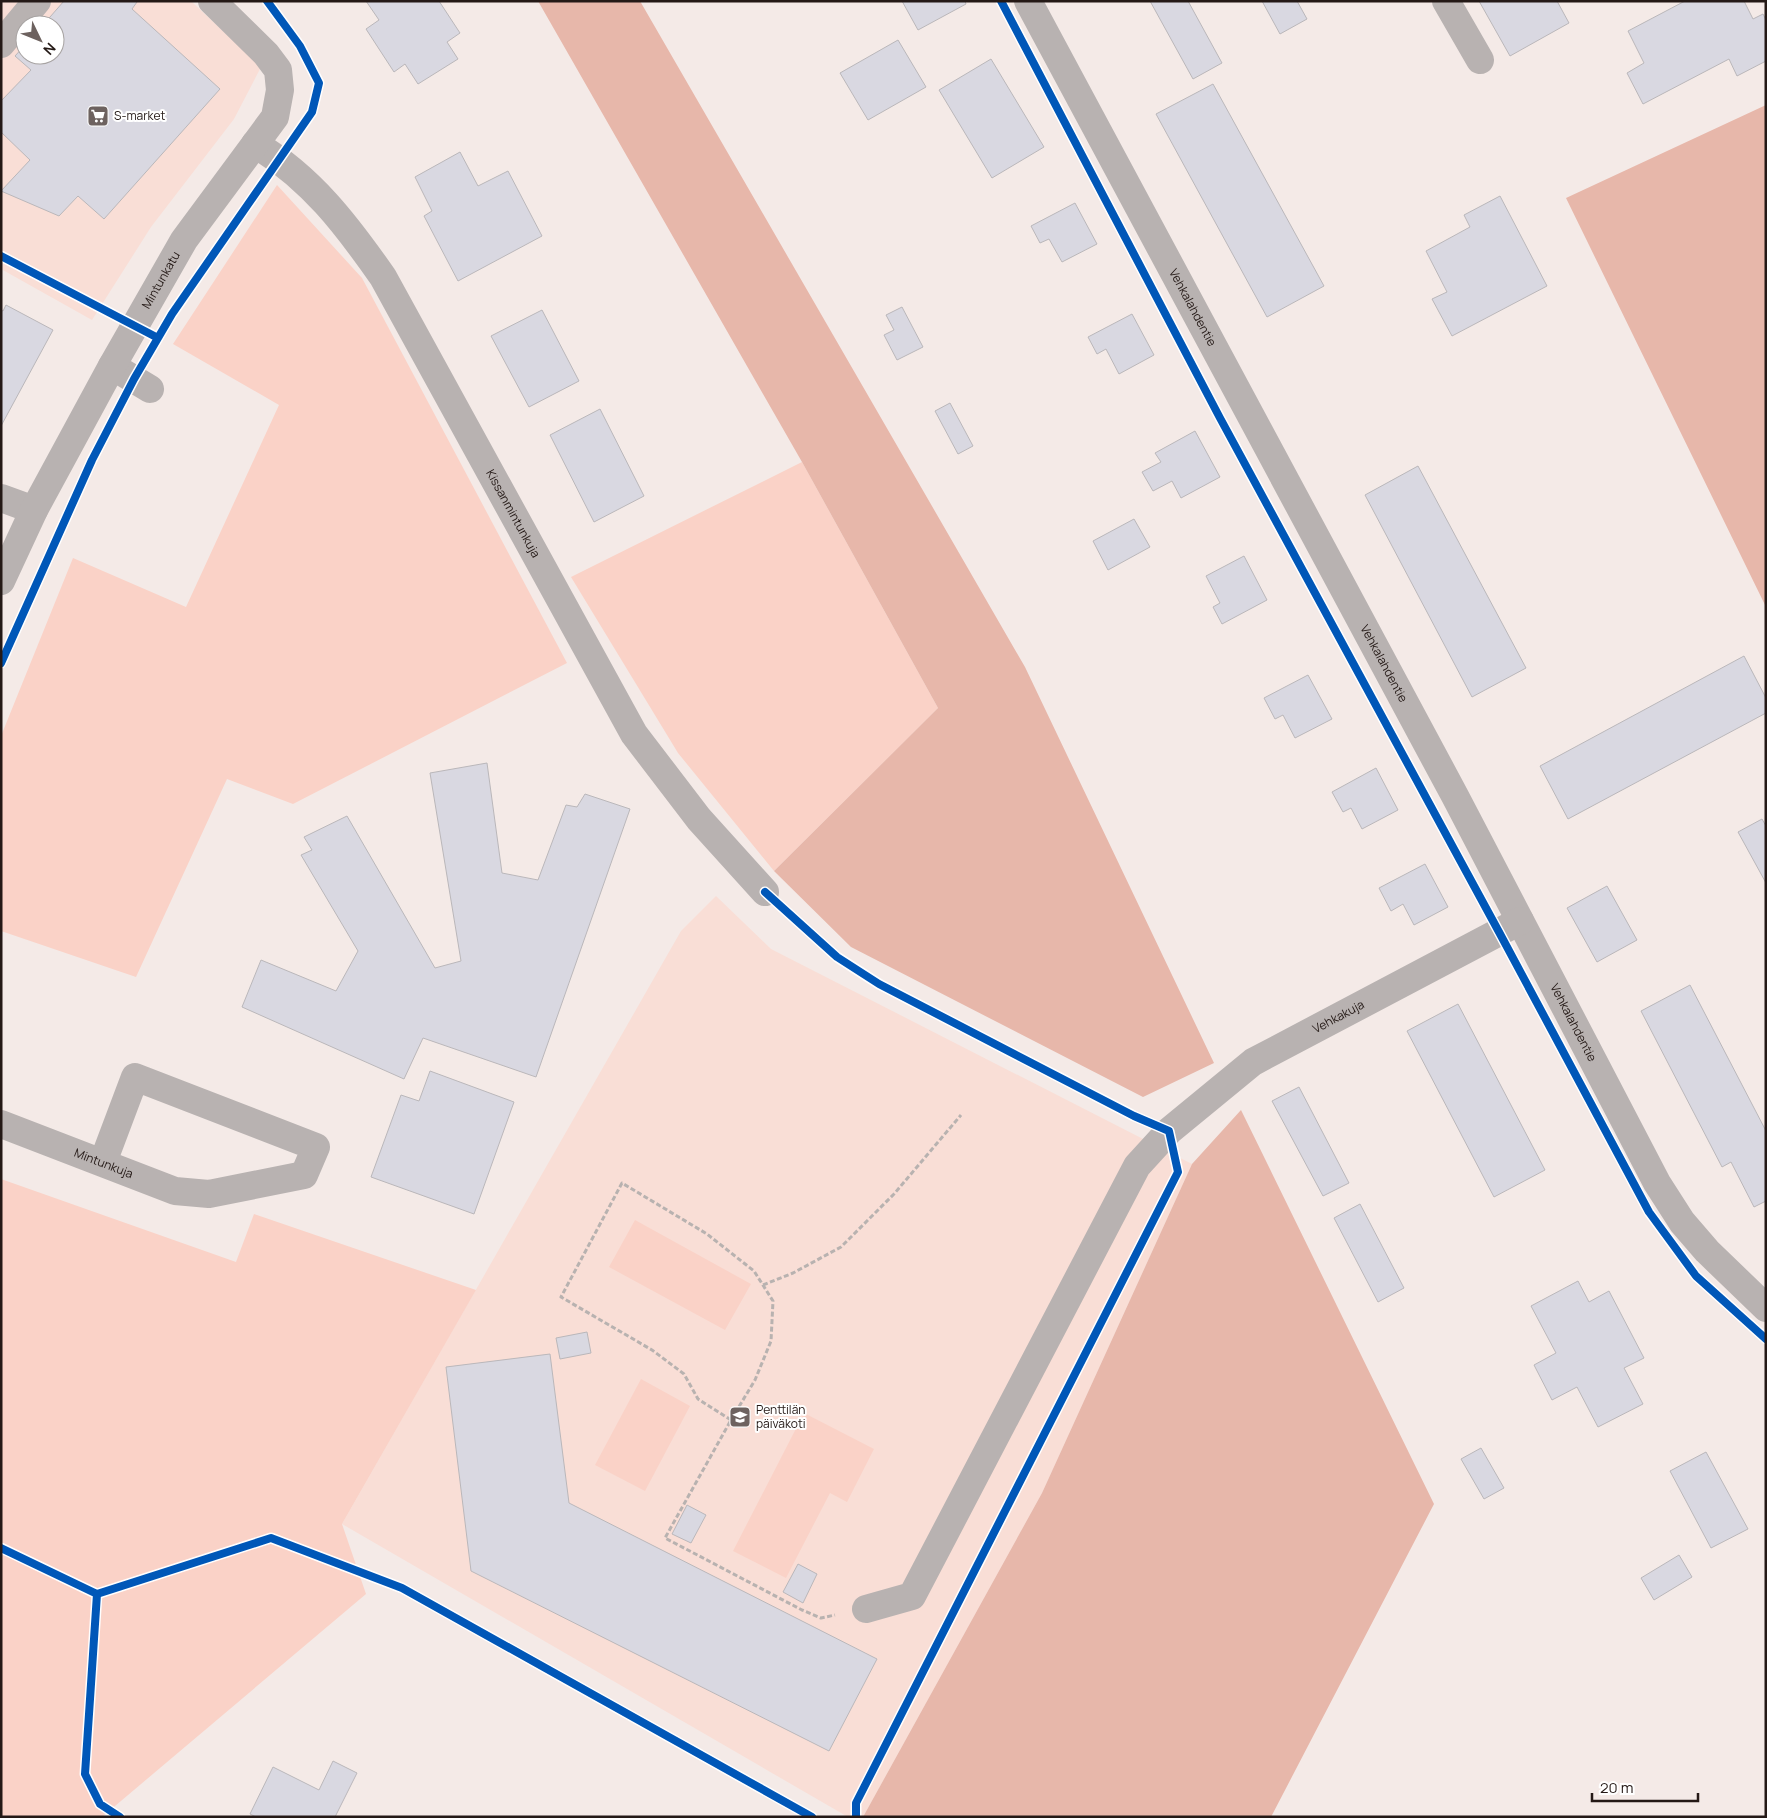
<svg xmlns="http://www.w3.org/2000/svg" width="1767" height="1818" viewBox="0 0 1767 1818" font-family="Manrope,sans-serif">
	<style>
		.built { fill: #f9ded6; fill-rule: evenodd }
		.green { fill: #fad2c7 }
		.forest { fill: #e7b7aa }
		.building { fill: #d9d8e1; stroke: #bab7ba }
		.lines { fill: none; stroke-linecap: round; stroke-linejoin: round }
		.path { stroke: #b8b2b0; stroke-width: 3; stroke-dasharray: 5 2.5; stroke-linecap: butt }
		.minor { stroke: #b8b2b1; stroke-width: 28 }
		.cycleway-casing { stroke: #fff; stroke-width: 11 }
		.cycleway { stroke: #0057b8; stroke-width: 8 }
		.labels { text-anchor: middle; stroke-width: 4; stroke-linejoin: round; paint-order: stroke }
		.poi-label { font-size: 12px; fill: #241916; stroke: #fff; text-anchor: start }
		.street-label { font-size: 12px; fill: #241916; stroke: #fff }
	</style>
	<rect width="100%" height="100%" fill="#f4eae7"/>
	<!-- built -->
	<path class="built" d="M 1,1 L 191,1 L 261,67 L 234,119 L 151,227 L 92,320 L 1,269 ZM 25,25 L 55,25 L 55,55 L 25,55 Z
		M 716,896 L 771,949 L 1192,1164 L 1042,1493 L 863,1817 L 848,1817 L 342,1524 L 681,931 Z"/>
	<!-- green -->
	<path class="green" d="M 277,185 L 362,278 L 567,663 L 293,804 L 227,779 L 136,977 L 1,931 L 1,736 L 73,558 L 186,607 L 279,405 L 173,344 Z
		M 802,462 L 938,708 L 774,871 L 678,753 L 571,577 Z
		M 1,1179 L 236,1262 L 254,1214 L 476,1290 L 342,1524 L 366,1594 L 102,1817 L 1,1817 Z
		M 635,1220 L 751,1284 L 725,1330 L 609,1267 Z
		M 641,1379 L 690,1406 L 645,1491 L 595,1465 Z
		M 804,1413 L 874,1449 L 847,1502 L 830,1493 L 786,1578 L 733,1551 Z"/>
	<!-- forest -->
	<path class="forest" d="M 538,1 L 640,1 L 1025,667 L 1214,1063 L 1143,1097 L 851,947 L 774,871 L 938,708 L 802,462 Z
		M 1766,105 L 1766,607 L 1566,198 Z
		M 1241,1110 L 1434,1504 L 1271,1817 L 863,1817 L 1042,1493 L 1192,1164 Z"/>
	<!-- building -->
	<path class="building" d="M 64,1 L 136,1 L 137,2 L 132,9 L 220,89 L 104,219 L 78,196 L 59,216 L 1,191 L 30,160 L 1,132 L 1,101 L 31,70 L 15,56 L 25,45 L 25,55 L 55,55 L 55,25 L 43,25 Z
		M 366,1 L 439,1 L 460,33 L 447,42 L 458,59 L 418,84 L 405,64 L 394,72 L 366,29 L 379,20 Z
		M 902,1 L 965,1 L 966,4 L 918,30 Z
		M 1150,1 L 1188,1 L 1222,63 L 1193,79 Z
		M 1262,1 L 1297,1 L 1307,19 L 1280,34 Z
		M 1479,1 L 1557,1 L 1569,23 L 1510,56 Z
		M 1685,1 L 1744,1 L 1753,19 L 1763,14 L 1766,20 L 1766,61 L 1737,76 L 1729,59 L 1643,104 L 1627,73 L 1644,63 L 1628,31 Z
		M 898,40 L 926,87 L 868,120 L 840,73 Z
		M 991,59 L 1044,147 L 992,178 L 939,90 Z
		M 1213,84 L 1324,286 L 1267,317 L 1156,114 Z
		M 460,152 L 478,186 L 508,171 L 542,236 L 458,281 L 424,216 L 432,211 L 415,177 Z
		M 1500,196 L 1547,286 L 1452,336 L 1432,299 L 1447,292 L 1426,251 L 1470,227 L 1464,215 Z
		M 1075,203 L 1097,244 L 1062,262 L 1049,239 L 1040,243 L 1031,226 Z
		M 6,305 L 53,330 L 1,426 L 1,310 L 3,311 Z
		M 902,307 L 923,347 L 897,360 L 884,335 L 894,330 L 886,315 Z
		M 542,310 L 579,381 L 529,407 L 491,336 Z
		M 1132,314 L 1154,355 L 1119,374 L 1106,349 L 1097,354 L 1088,337 Z
		M 950,403 L 973,446 L 958,454 L 935,411 Z
		M 600,409 L 644,496 L 594,522 L 550,435 Z
		M 1195,431 L 1220,477 L 1181,498 L 1172,481 L 1153,491 L 1142,472 L 1161,462 L 1155,453 Z
		M 1418,466 L 1526,668 L 1472,697 L 1365,495 Z
		M 1134,519 L 1150,547 L 1108,570 L 1093,541 Z
		M 1244,556 L 1267,600 L 1222,624 L 1213,607 L 1220,603 L 1206,576 Z
		M 1744,656 L 1766,698 L 1766,713 L 1568,819 L 1540,766 Z
		M 1308,675 L 1332,719 L 1295,738 L 1283,715 L 1275,719 L 1264,698 Z
		M 487,763 L 502,873 L 538,880 L 566,805 L 577,807 L 585,794 L 630,809 L 536,1077 L 423,1038 L 404,1079 L 242,1007 L 261,960 L 336,991 L 358,951 L 301,855 L 312,850 L 304,837 L 347,816 L 435,968 L 461,961 L 430,773 Z
		M 1376,768 L 1398,810 L 1362,829 L 1351,808 L 1343,812 L 1332,792 Z
		M 1762,819 L 1766,826 L 1766,883 L 1738,832 Z
		M 1425,864 L 1448,907 L 1414,925 L 1403,904 L 1391,911 L 1379,888 Z
		M 1607,886 L 1637,940 L 1597,962 L 1567,908 Z
		M 1690,985 L 1766,1131 L 1766,1201 L 1754,1207 L 1731,1162 L 1722,1167 L 1641,1011 Z
		M 1458,1004 L 1545,1170 L 1494,1197 L 1407,1031 Z
		M 430,1071 L 514,1102 L 474,1214 L 371,1177 L 401,1095 L 419,1101 Z
		M 1299,1087 L 1349,1183 L 1323,1196 L 1272,1101 Z
		M 1360,1204 L 1404,1288 L 1378,1302 L 1334,1218 Z
		M 1578,1281 L 1589,1302 L 1609,1291 L 1644,1358 L 1624,1368 L 1643,1404 L 1598,1427 L 1577,1387 L 1552,1400 L 1534,1365 L 1556,1353 L 1531,1306 Z
		M 587,1332 L 591,1353 L 560,1359 L 556,1338 Z
		M 550,1354 L 569,1503 L 877,1659 L 829,1751 L 471,1571 L 446,1367 Z
		M 1481,1448 L 1504,1488 L 1484,1499 L 1461,1459 Z
		M 1706,1452 L 1748,1529 L 1711,1548 L 1670,1471 Z
		M 687,1505 L 706,1515 L 691,1543 L 672,1534 Z
		M 1679,1555 L 1692,1577 L 1654,1600 L 1641,1578 Z
		M 798,1564 L 817,1574 L 803,1603 L 783,1592 Z
		M 333,1761 L 357,1773 L 335,1817 L 256,1817 L 250,1814 L 273,1767 L 319,1790 Z"/>
	<g class="lines">
		<!-- path -->
		<path class="path" d="M 763,1285 L 793,1273 L 841,1247 L 894,1194 L 961,1115
			M 731,1420 L 698,1399 L 684,1374 L 652,1350 L 561,1297 L 622,1183 L 707,1234 L 754,1271 L 773,1301 L 771,1341 L 755,1380 L 731,1420 L 665,1538 L 802,1610 L 821,1618 L 835,1615"/>
		<!-- minor -->
		<g class="minor">
			<path id="s1" d="M 1028,1 L 1455,796 L 1657,1183 L 1682,1222 L 1707,1251 L 1766,1308"/>
			<path d="M 1446,1 L 1480,60"/>
			<path d="M 1,44 L 37,1"/>
			<path id="s2" d="M 255,144 C 311,178 346,224 383,277 L 634,734 L 699,819 L 765,892"/>
			<path d="M 112,366 L 150,389"/>
			<path d="M 1,498 L 34,510"/>
			<path id="s3" d="M 1,581 L 34,510 L 112,366 L 184,240 L 275,117 L 280,90 L 278,70 L 266,54 L 212,1"/>
			<path id="s4" d="M 1,1124 L 175,1191 L 209,1194 L 304,1175 L 316,1147 L 135,1077 L 103,1162"/>
			<path id="s5" d="M 866,1609 L 912,1596 L 1137,1166 L 1169,1131 L 1253,1062 L 1520,921"/>
		</g>
		<!-- cycleway casing -->
		<g class="cycleway-casing">
			<path id="cycleway" d="M 1001,1 L 1220,418 L 1499,932 L 1649,1212 L 1696,1276 L 1766,1339
				M 1,256 L 158,338
				M 1,663 L 92,460 L 134,379 L 172,314 L 312,112 L 319,83 L 300,46 L 267,1
				M 765,892 L 837,957 L 879,984 L 1134,1116 L 1169,1131 L 1178,1172 L 856,1803 L 856,1817
				M 1,1548 L 97,1594 L 271,1538 L 402,1588 L 812,1817
				M 97,1594 L 85,1774 L 100,1804 L 120,1817"/>
		</g>
		<!-- cycleway -->
		<use href="#cycleway" class="cycleway"/>
	</g>
	<!-- icons -->
	<defs>
		<g id="supermarket-square" transform="scale(1.125)"><rect x="-9" y="-9" width="18" height="18" rx="4" fill="#6d625f" stroke="#fff"/><path d="M-6-5.5h2.5l.6 2H6L4.5 2H-2.5L-4.4-4H-6ZM-1.5 3.2a1.3 1.3 0 1 0 .1 0ZM3 3.2a1.3 1.3 0 1 0 .1 0Z" fill="#fff"/></g>
		<g id="school-square" transform="scale(1.125)"><rect x="-9" y="-9" width="18" height="18" rx="4" fill="#6d625f" stroke="#fff"/><path d="M0-5L7-2L0 1L-7-2ZM-4 1L0 2.5L4 1V4Q0 6-4 4Z" fill="#fff"/></g>
	</defs>
	<g fill-rule="evenodd">
		<use href="#supermarket-square" x="98" y="116"/>
		<use href="#school-square" x="740" y="1417"/>
	</g>
	<g class="labels">
		<!-- poi labels -->
		<g class="poi-label">
			<text x="114" y="120">S-market</text>
			<text x="756" y="1414">Penttilän<tspan x="756" dy="14">päiväkoti</tspan></text>
		</g>
		<!-- street labels -->
		<g class="street-label">
			<text dy="4" stroke="none"><textPath href="#s3" startOffset="341">Mintunkatu</textPath></text>
			<text dy="4" stroke="none"><textPath href="#s1" startOffset="348">Vehkalahdentie</textPath></text>
			<text dy="4" stroke="none"><textPath href="#s2" startOffset="456">Kissanmintunkuja</textPath></text>
			<text dy="4" stroke="none"><textPath href="#s1" startOffset="752">Vehkalahdentie</textPath></text>
			<text dy="4" stroke="none"><textPath href="#s5" startOffset="786">Vehkakuja</textPath></text>
			<text dy="4" stroke="none"><textPath href="#s1" startOffset="1158">Vehkalahdentie</textPath></text>
			<text dy="4" stroke="none"><textPath href="#s4" startOffset="110">Mintunkuja</textPath></text>
		</g>
	</g>
	<!-- border -->
	<rect width="1767" height="1818" fill="none" stroke="#241916" stroke-width="5"/>
	<!-- north arrow -->
	<g transform="translate(40 40) rotate(133)"><circle r="24" fill="#ffffff" stroke="#a7a3a2"/>
	<path d="M0-4L9 19L0 12L-9 19Z" fill="#6d625f"/>
	<text y="-8" font-size="14" font-weight="bold" text-anchor="middle" fill="#241916">N</text>
	</g>
	<!-- scale -->
	<path d="M1592 1793v8h106v-8" fill="none" stroke="#241916" stroke-width="2.5"/>
	<text x="1600" y="1793" font-size="15" fill="#241916" stroke="#ffffff" stroke-width="4" paint-order="stroke">20 m</text>
</svg>
